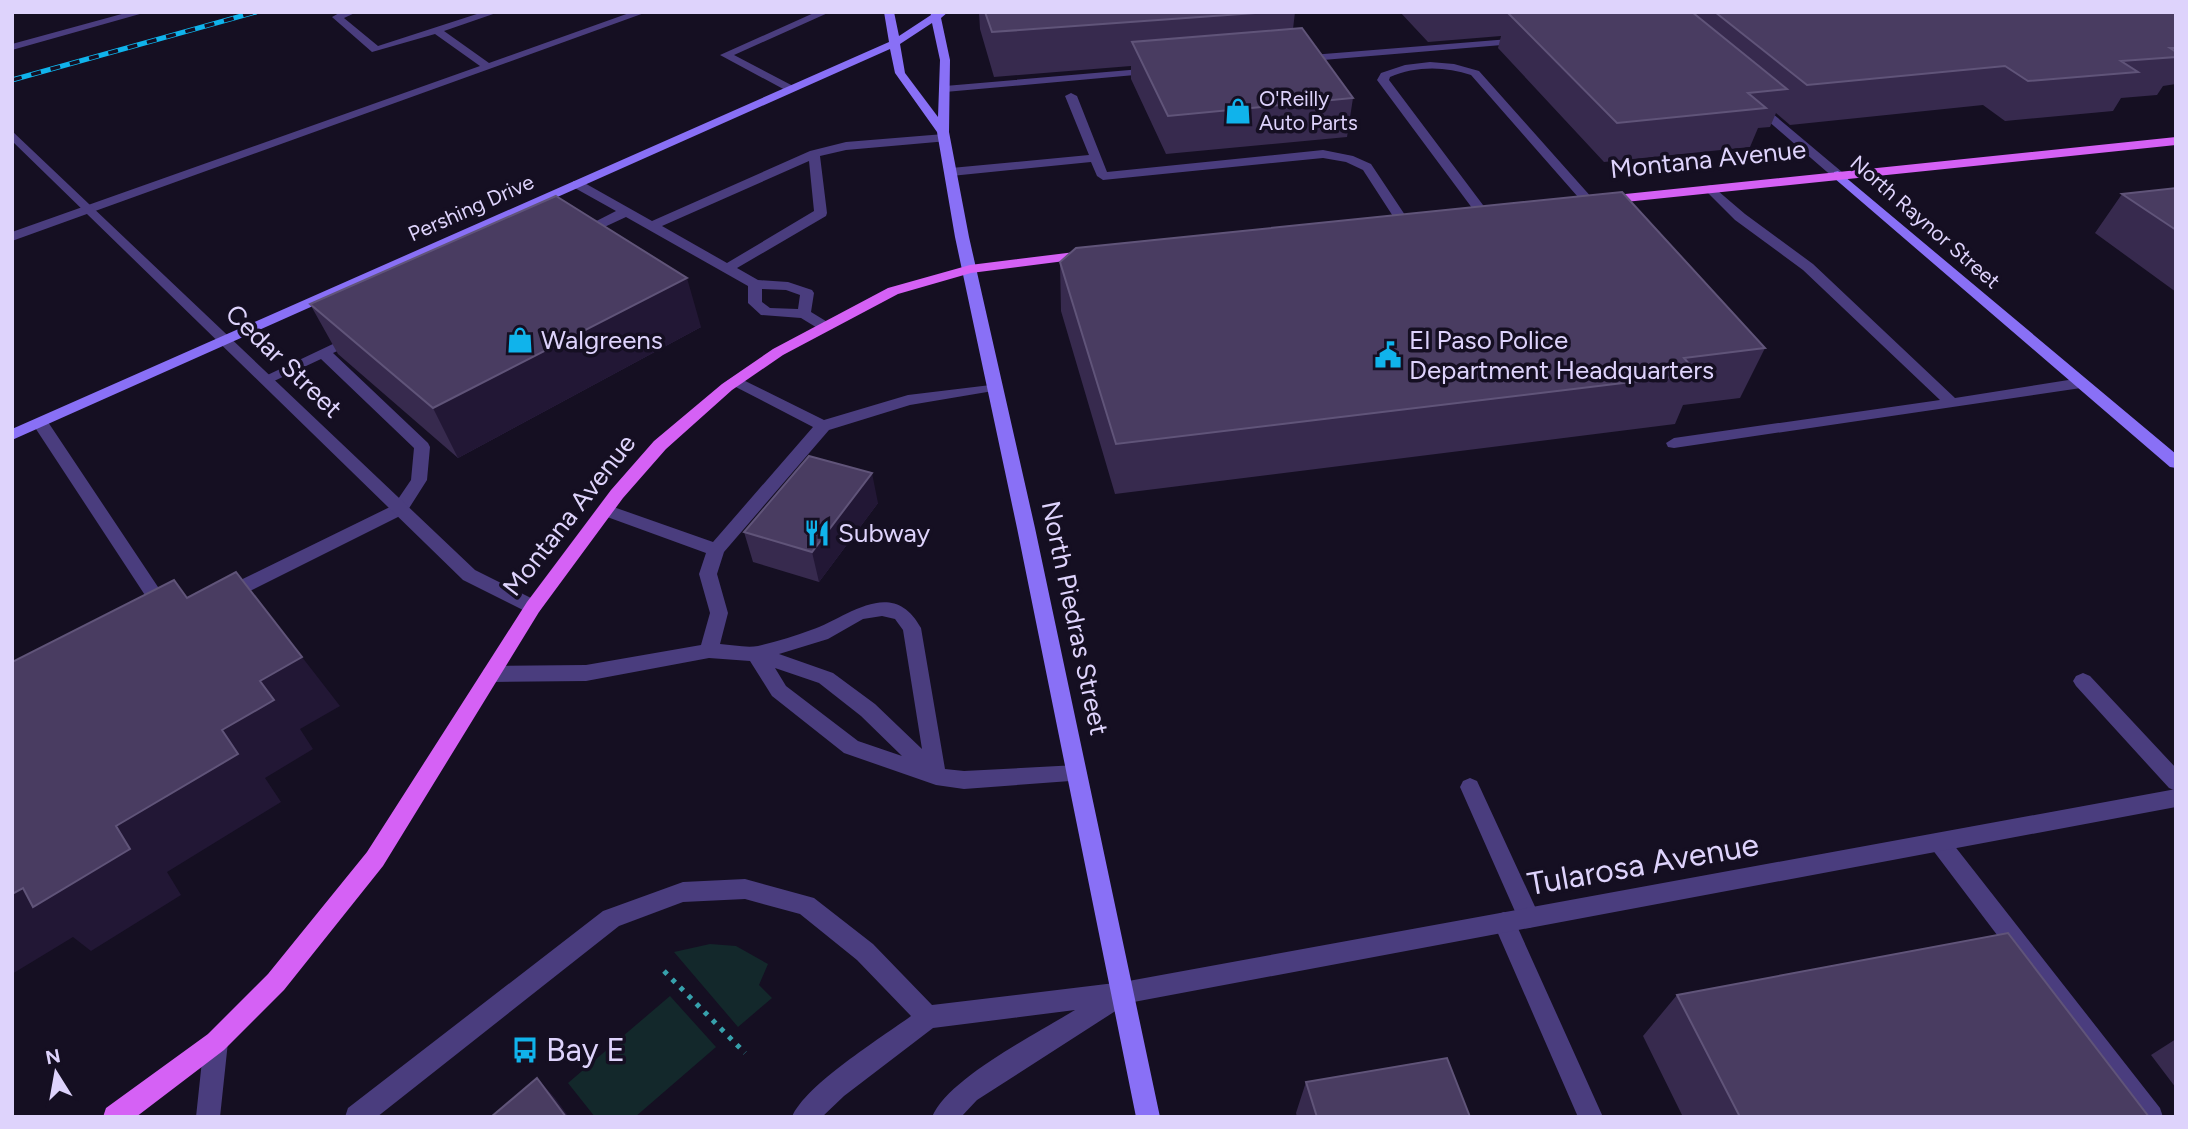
<svg xmlns="http://www.w3.org/2000/svg" width="2188" height="1129" viewBox="0 0 2188 1129" font-family="Figtree,sans-serif">
	<style>
		.green { fill: #13282b }
		.lines { fill: none; stroke-linecap: round; stroke-linejoin: round }
		.path { stroke: #37a1ac; stroke-width: 5; stroke-dasharray: 4.5 7; stroke-linecap: butt }
		.service { fill: #4a3d7e; fill-rule: evenodd }
		.minor { fill: #4a3d7e; fill-rule: evenodd }
		.secondary { fill: #8970f6; fill-rule: evenodd }
		.primary { fill: #d561f5; fill-rule: evenodd }
		.rail-casing { stroke: #10b3eb; stroke-width: 5 }
		.rail { stroke: #150f22; stroke-width: 3.5; stroke-dasharray: 10; stroke-linecap: butt }
		.wall { fill: #372a4e }
		.shaded-wall { fill: #221735 }
		.building { fill: #493c61; stroke: #605479; stroke-width: 2 }
		.labels { text-anchor: middle; stroke-width: 7; stroke-linejoin: round; paint-order: stroke }
		.far-poi-label { font-size: 21px; fill: #ded3fc; stroke: #150f22; text-anchor: start }
		.far-street-label { font-size: 21px; fill: #ded3fc; stroke: #150f22 }
		.street-label { font-size: 26px; fill: #ded3fc; stroke: #150f22 }
		.poi-label { font-size: 26px; fill: #ded3fc; stroke: #150f22; text-anchor: start }
		.near-street-label { font-size: 32px; fill: #ded3fc; stroke: #150f22 }
		.near-poi-label { font-size: 32px; fill: #ded3fc; stroke: #150f22; text-anchor: start }
	</style>
	<rect width="100%" height="100%" fill="#150f22"/>
	<!-- green -->
	<path class="green" d="M 710,944 L 736,946 L 768,964 L 759,985 L 772,998 L 738,1027 L 674,952 Z
		M 670,996 L 716,1047 L 635,1117 L 595,1117 L 568,1083 Z"/>
	<g class="lines">
		<!-- path -->
		<path class="path" d="M 664,971 L 745,1053"/>
		<!-- service -->
		<path class="service" d="M 129,12 L 147,12 L 12,50 L 12,44 Z
			M 341,12 L 357,12 L 344,18 L 378,46 L 483,12 L 499,12 L 444,31 L 489,63 L 632,12 L 647,12 L 12,241 L 12,232 L 480,66 L 435,34 L 372,52 L 332,17 Z
			M 816,12 L 830,12 L 734,55 L 795,87 L 795,91 L 787,91 L 720,55 Z
			M 1522,38 L 1527,41 L 1526,43 L 1299,62 L 1294,59 L 1299,56 Z
			M 1430,62 L 1454,64 L 1479,71 L 1593,199 L 1593,205 L 1585,205 L 1471,75 C 1445,66 1415,66 1390,77 L 1389,80 L 1489,213 L 1483,217 L 1478,216 L 1377,80 L 1381,73 L 1405,65 Z
			M 1153,68 L 1157,69 L 1157,73 L 945,92 L 939,89 L 945,86 Z
			M 1071,93 L 1077,96 L 1107,172 L 1323,150 L 1353,156 L 1371,164 L 1409,221 L 1408,224 L 1398,224 L 1363,170 L 1346,162 L 1323,158 L 1103,180 L 1097,176 L 1091,162 L 951,176 L 945,172 L 951,168 L 1089,155 L 1065,96 Z
			M 944,134 L 948,135 L 948,141 L 846,150 L 820,156 L 827,213 L 826,216 L 737,268 L 758,280 L 788,282 L 812,290 L 814,293 L 811,312 L 829,323 L 829,329 L 819,329 L 801,318 L 761,315 L 748,303 L 748,286 L 626,217 L 585,236 L 580,237 L 573,233 L 616,211 L 573,187 L 573,181 L 581,181 L 652,221 L 810,151 L 846,142 ZM 809,161 L 814,211 L 727,263 L 662,226 ZM 762,289 L 786,290 L 800,295 L 798,309 L 770,308 L 762,302 Z
			M 1711,185 L 1745,214 L 1813,264 L 1955,398 L 2081,378 L 2089,383 L 2081,388 L 1674,448 L 1668,447 L 1666,443 L 1674,438 L 1940,400 L 1803,270 L 1735,220 L 1707,192 L 1707,186 Z
			M 354,334 L 361,338 L 359,341 L 333,353 L 428,443 L 430,447 L 427,480 L 406,513 L 232,600 L 220,600 L 217,595 L 220,590 L 394,505 L 411,480 L 414,448 L 321,359 L 272,382 L 262,382 L 259,379 Z
			M 735,376 L 824,420 L 908,395 L 999,384 L 1002,387 L 999,390 L 910,405 L 829,430 L 724,552 L 717,574 L 728,613 L 720,644 C 732,645 747,648 758,646 C 776,642 794,636 811,630 C 847,618 892,575 921,628 L 945,769 L 964,771 L 1077,765 L 1084,768 L 1087,774 L 1084,780 L 964,789 L 936,785 L 844,753 L 772,696 L 750,661 L 709,658 L 586,681 L 491,682 L 484,679 L 482,674 L 484,669 L 491,666 L 586,665 L 701,645 L 710,613 L 699,574 L 706,553 L 599,514 L 597,510 L 605,504 L 713,542 L 813,427 L 730,384 L 727,381 ZM 882,616 L 895,619 L 903,630 L 922,749 L 875,704 L 833,673 L 779,654 L 828,639 L 863,619 ZM 775,668 L 819,683 L 861,716 L 902,756 L 858,741 L 786,686 Z
			M 40,418 L 46,419 L 170,605 L 173,610 L 170,615 L 158,615 L 32,423 Z
			M 2083,673 L 2090,676 L 2176,768 L 2176,791 L 2169,788 L 2076,686 L 2073,681 L 2076,676 Z
			M 1470,778 L 1477,781 L 1537,911 L 1540,918 L 1537,925 L 1529,928 L 1521,925 L 1460,787 L 1463,781 Z
			M 1939,833 L 1946,835 L 2160,1108 L 2163,1117 L 2135,1117 L 1932,849 L 1928,842 L 1932,835 Z
			M 745,879 L 814,898 L 873,944 L 932,1005 L 1123,982 L 1131,985 L 1135,993 L 1131,1001 L 977,1100 L 961,1117 L 932,1117 C 948,1078 1038,1033 1075,1010 L 933,1028 L 844,1096 L 822,1117 L 792,1117 C 805,1085 881,1038 911,1016 L 857,960 L 800,914 L 745,899 L 683,902 L 619,926 L 377,1117 L 345,1117 L 348,1108 L 603,911 L 683,882 Z
			M 1504,912 L 1512,915 L 1603,1117 L 1578,1117 L 1493,922 L 1496,915 Z
			M 216,1030 L 224,1034 L 228,1042 L 220,1117 L 196,1117 L 204,1042 L 208,1034 Z"/>
		<!-- minor -->
		<path class="minor" d="M 1752,103 L 1760,103 L 1842,172 L 1842,178 L 1834,178 L 1752,107 Z
			M 12,131 L 475,570 L 539,602 L 542,607 L 539,612 L 527,612 L 463,580 L 12,141 Z
			M 2176,789 L 2176,807 L 1123,1004 L 1115,1001 L 1111,993 L 1115,985 L 1123,982 Z"/>
		<!-- secondary -->
		<path class="secondary" d="M 884,12 L 894,12 L 899,36 L 931,15 L 930,12 L 948,12 L 941,18 L 950,60 L 949,132 L 969,237 L 1035,528 L 1160,1117 L 1136,1117 L 1017,528 L 955,237 L 937,132 L 895,73 L 890,49 L 12,440 L 12,429 L 889,42 ZM 932,23 L 940,60 L 938,117 L 905,73 L 900,44 Z
			M 1838,171 L 2176,454 L 2176,468 L 2170,467 L 1834,178 L 1834,172 Z"/>
		<!-- primary -->
		<path class="primary" d="M 2176,137 L 2176,145 L 1606,204 L 1600,200 L 1606,196 Z
			M 1091,250 L 1096,251 L 1096,257 L 971,273 L 898,294 L 783,355 L 732,390 L 666,449 L 623,498 L 539,612 L 383,866 L 284,990 L 224,1050 L 136,1117 L 103,1117 L 106,1108 L 208,1034 L 268,974 L 367,852 L 527,602 L 611,490 L 654,441 L 722,384 L 773,349 L 888,288 L 970,265 Z"/>
		<!-- rail casing -->
		<g class="rail-casing">
			<path id="rail" d="M 12,80 L 256,12"/>
		</g>
		<!-- rail -->
		<use href="#rail" class="rail"/>
	</g>
	<!-- wall -->
	<path class="wall" d="M 979,12 L 1295,12 L 1293,29 L 1353,98 L 1347,137 L 1166,154 L 1131,79 L 1131,66 L 994,77 L 980,29 Z
		M 1400,12 L 2176,12 L 2176,84 L 2163,86 L 2157,95 L 2121,98 L 2113,111 L 2005,121 L 1983,105 L 1790,125 L 1776,113 L 1770,127 L 1758,128 L 1750,147 L 1604,162 L 1498,48 L 1501,36 L 1428,42 Z
		M 2176,188 L 2176,292 L 2095,233 L 2122,194 Z
		M 1060,262 L 1765,348 L 1740,398 L 1683,405 L 1675,424 L 1115,494 L 1061,311 Z
		M 310,304 L 701,327 L 458,458 L 338,354 Z
		M 878,503 L 819,582 L 753,562 L 744,532 Z
		M 1677,995 L 2149,1117 L 1683,1117 L 1643,1036 Z
		M 2176,1039 L 2176,1088 L 2151,1055 Z
		M 1306,1082 L 1470,1117 L 1297,1117 L 1296,1113 Z"/>
	<!-- shaded-wall -->
	<path class="shaded-wall" d="M 687,278 L 701,327 L 458,458 L 433,408 Z
		M 872,473 L 878,503 L 819,582 L 812,552 Z
		M 302,657 L 340,706 L 300,729 L 313,749 L 265,778 L 281,802 L 167,872 L 181,895 L 91,951 L 73,937 L 12,974 L 12,894 L 116,826 L 222,730 L 260,681 Z
		M 537,1078 L 555,1098 L 569,1117 L 566,1117 Z"/>
	<!-- building -->
	<path class="building" d="M 985,12 L 1269,12 L 992,32 Z
		M 1507,12 L 1692,12 L 1787,89 L 1748,93 L 1766,108 L 1617,123 Z
		M 1715,12 L 2176,12 L 2176,48 L 2170,48 L 2176,52 L 2176,57 L 2121,61 L 2138,72 L 2028,81 L 2005,66 L 1807,85 Z
		M 1302,28 L 1353,98 L 1168,116 L 1132,42 Z
		M 2176,188 L 2176,230 L 2122,194 Z
		M 1622,192 L 1765,348 L 1684,358 L 1698,374 L 1116,444 L 1060,262 L 1076,248 Z
		M 556,196 L 687,278 L 433,408 L 310,304 Z
		M 809,456 L 872,473 L 812,552 L 744,532 Z
		M 236,572 L 302,657 L 260,681 L 274,700 L 222,730 L 238,754 L 116,826 L 130,849 L 33,907 L 23,888 L 12,894 L 12,662 L 174,580 L 187,598 Z
		M 2008,933 L 2149,1117 L 1740,1117 L 1677,995 Z
		M 1447,1058 L 1470,1117 L 1317,1117 L 1306,1082 Z
		M 537,1078 L 566,1117 L 491,1117 Z"/>
	<!-- icons -->
	<defs>
		<g id="shop-bare" transform="scale(2.1)"><path d="M-5-2.5h2.3a2.7 3.5 0 0 1 5.4 0H5L5.5 6h-11ZM-1.5-2.5h3a1.5 2.3 0 0 0-3 0Z" fill="#10b3eb" stroke="#150f22" stroke-width="2.5" paint-order="stroke"/></g>
		<g id="civic-bare" transform="scale(2.1)"><path d="M-.6-6.5H3V-4.5H.6V-3L4-1V1h2V6H-6V1h2V-1L-.6-3ZM-1.2 2.5V6h2.4V2.5Z" fill="#10b3eb" stroke="#150f22" stroke-width="2.5" paint-order="stroke"/></g>
		<g id="restaurant-bare" transform="scale(2.1)"><path d="M-5-6h1v4h1v-4h1v4h1v-4h1v5L-1.5 .5V6h-2V.5L-5-1ZM5-6V6H3V1.5H1.5Q1.5-4 5-6Z" fill="#10b3eb" stroke="#150f22" stroke-width="2.5" paint-order="stroke"/></g>
		<g id="bus-bare" transform="scale(2.1)"><path d="M-5-6H5V4H4V6H2V4H-2V6H-4V4H-5ZM-3.5-4V0h7V-4ZM-3.5 1.2v1.5H-2V1.2ZM2 1.2v1.5H3.5V1.2Z" fill="#10b3eb" stroke="#150f22" stroke-width="2.5" paint-order="stroke"/></g>
	</defs>
	<g fill-rule="evenodd">
		<use href="#shop-bare" x="1238" y="111"/>
		<use href="#shop-bare" x="520" y="340"/>
		<use href="#civic-bare" x="1388" y="355"/>
		<use href="#restaurant-bare" x="817" y="533"/>
		<use href="#bus-bare" x="525" y="1050"/>
	</g>
	<g class="labels">
		<!-- far-poi labels -->
		<g class="far-poi-label">
			<text x="1259" y="106">O'Reilly<tspan x="1259" dy="24">Auto Parts</tspan></text>
		</g>
		<!-- far-street labels -->
		<g class="far-street-label">
			<text transform="translate(471 208) rotate(-24)" y="7">Pershing Drive</text>
			<text transform="translate(1925 222) rotate(41)" y="7">North Raynor Street</text>
		</g>
		<!-- street labels -->
		<g class="street-label">
			<text transform="translate(1708 159) rotate(-6)" y="9">Montana Avenue</text>
			<text transform="translate(284 361) rotate(44)" y="9">Cedar Street</text>
			<text transform="translate(569 515) rotate(-52)" y="9">Montana Avenue</text>
			<text transform="translate(1075 618) rotate(78)" y="9">North Piedras Street</text>
		</g>
		<!-- poi labels -->
		<g class="poi-label">
			<text x="541" y="349">Walgreens</text>
			<text x="1409" y="349">El Paso Police<tspan x="1409" dy="30">Department Headquarters</tspan></text>
			<text x="838" y="542">Subway</text>
		</g>
		<!-- near-street labels -->
		<g class="near-street-label">
			<text transform="translate(1643 864) rotate(-10)" y="11">Tularosa Avenue</text>
		</g>
		<!-- near-poi labels -->
		<g class="near-poi-label">
			<text x="546" y="1061">Bay E</text>
		</g>
	</g>
	<!-- border -->
	<rect width="2188" height="1129" fill="none" stroke="#ded3fc" stroke-width="28"/>
	<!-- north arrow -->
	<g transform="translate(56 1073) rotate(349)" stroke="#150f22" stroke-width="5" paint-order="stroke">
	<path d="M0-5L12 26L0 18L-12 26Z" fill="#ded3fc"/>
	<text y="-10" font-size="19" font-weight="bold" text-anchor="middle" fill="#ded3fc">N</text>
	</g>
</svg>
